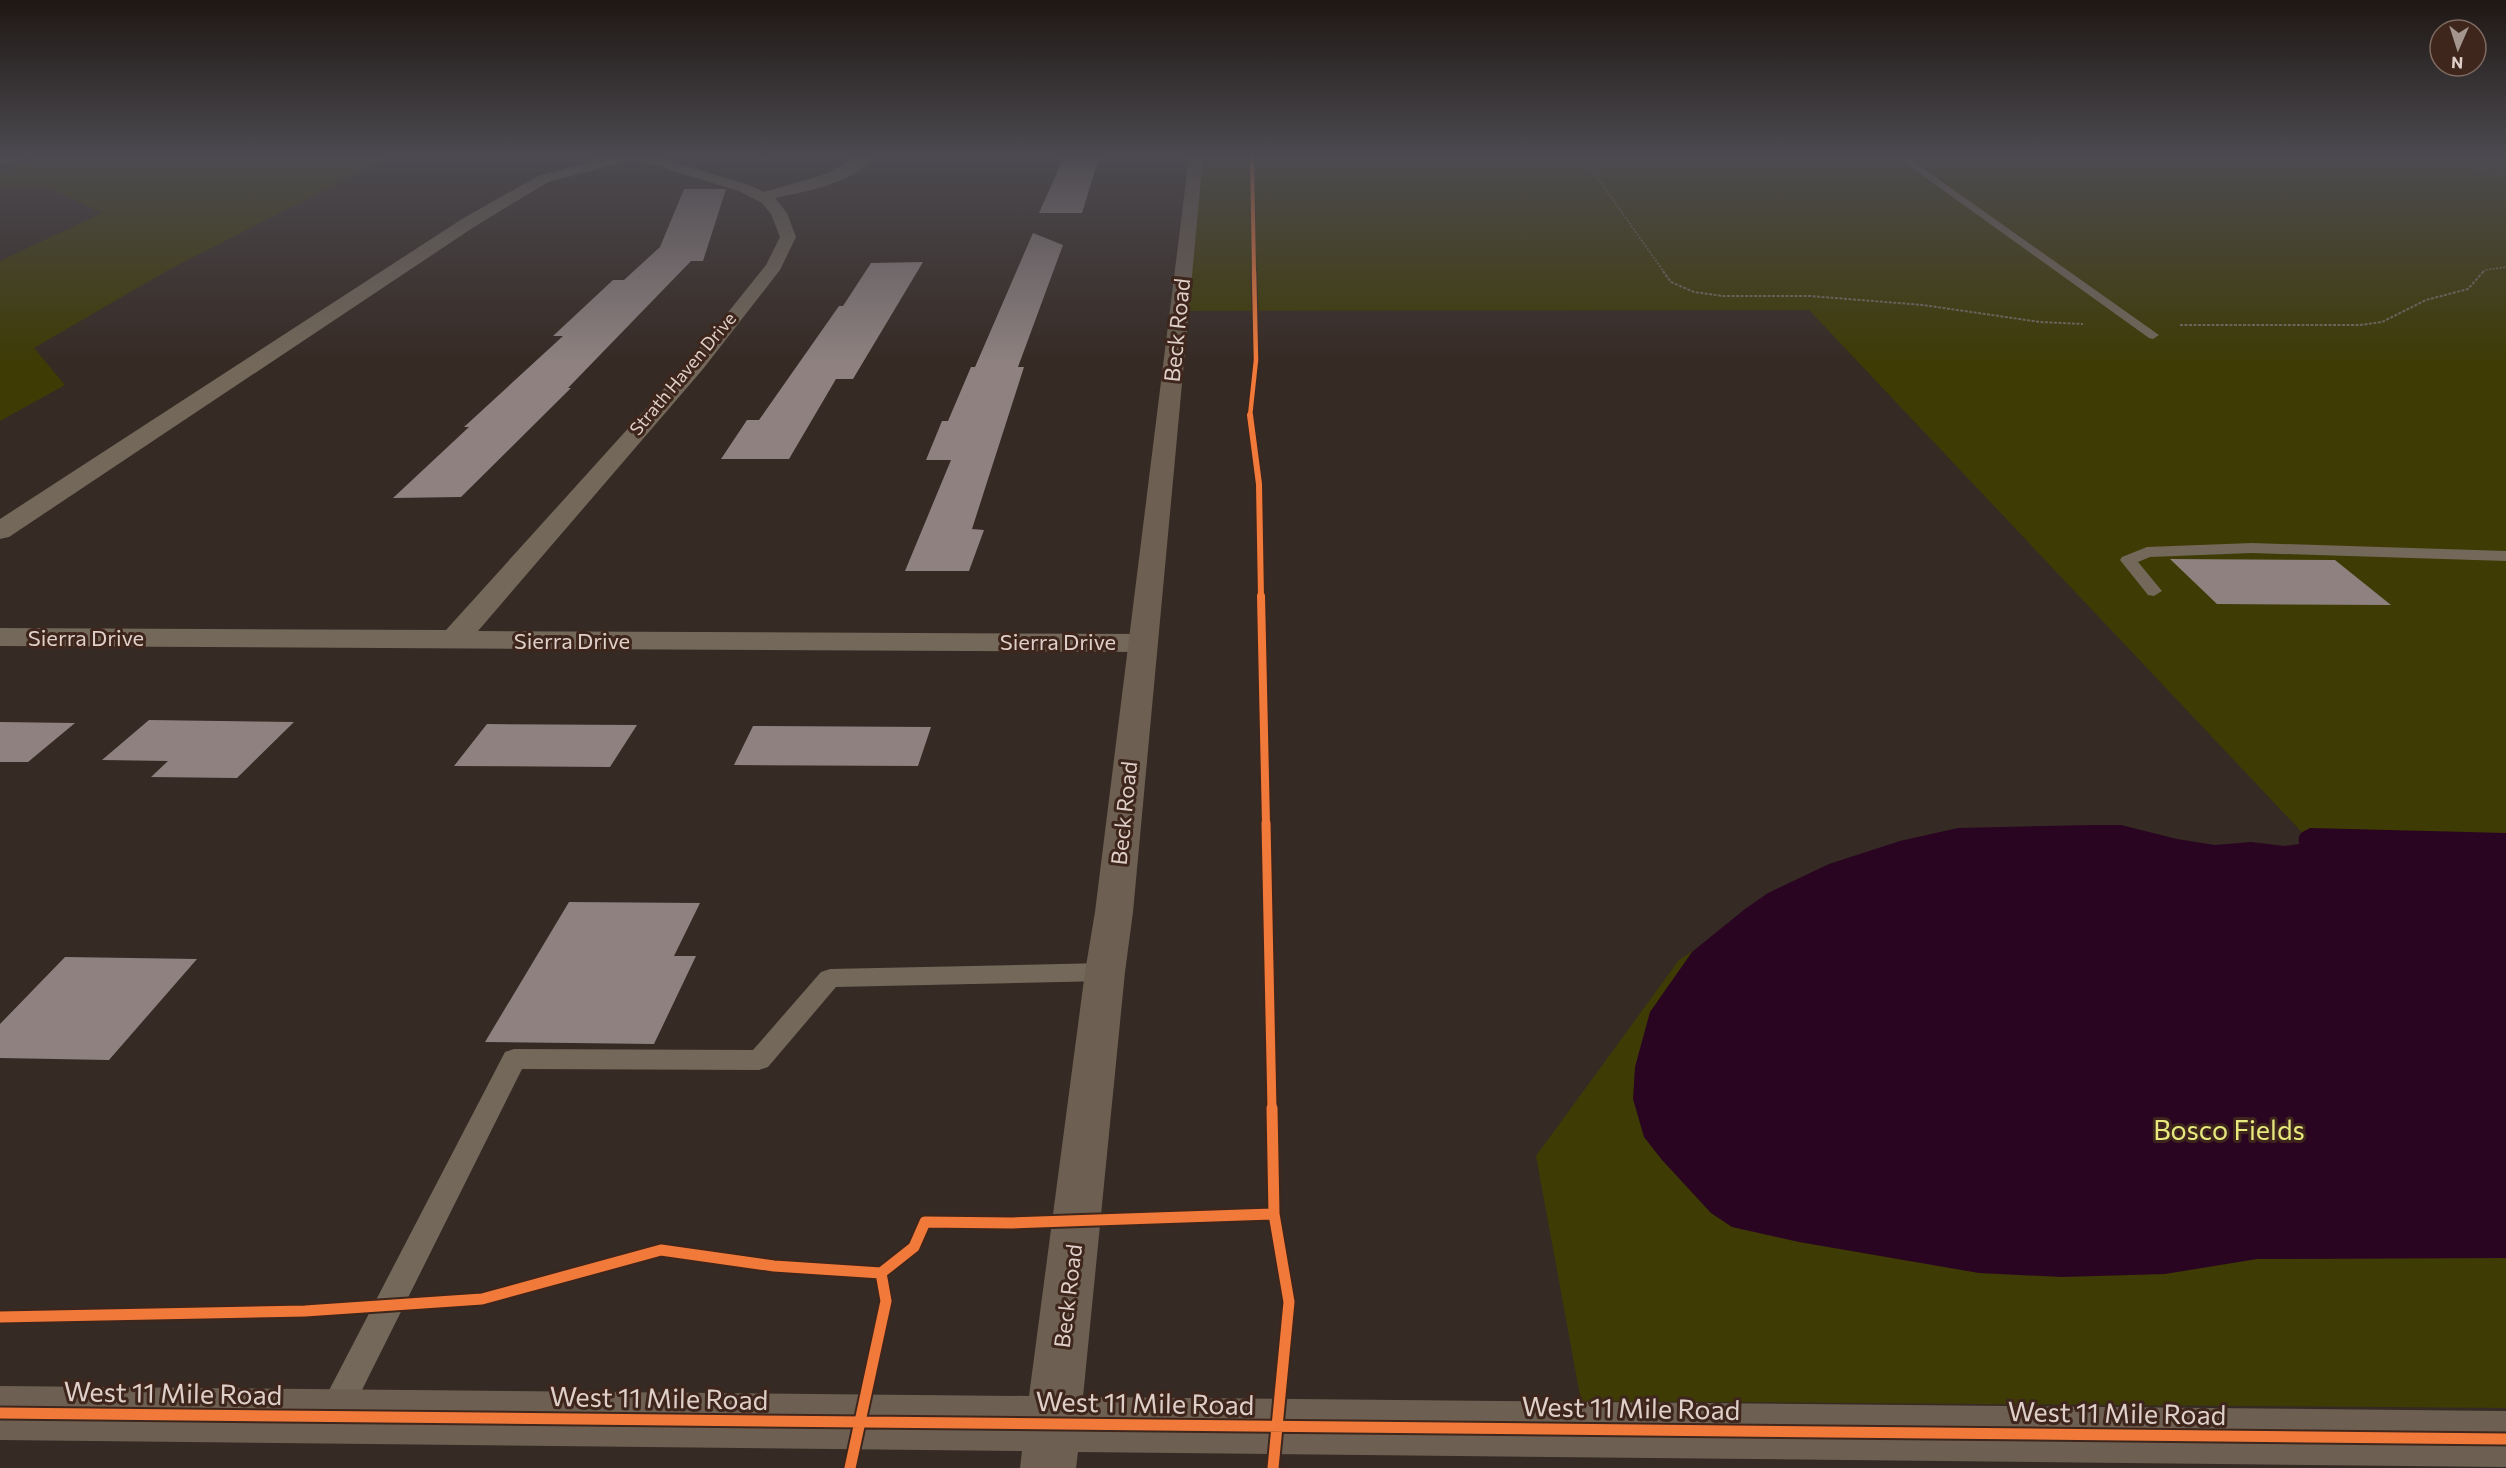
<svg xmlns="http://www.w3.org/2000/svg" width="2506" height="1468" viewBox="0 0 2506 1468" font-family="Commissioner,sans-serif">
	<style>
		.green { fill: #3e3b05 }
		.water { fill: #2a0521 }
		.building { fill: #8e8180 }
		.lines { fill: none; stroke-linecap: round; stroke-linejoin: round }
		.path-far1 { stroke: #72695f; stroke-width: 1.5; stroke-dasharray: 2 1.5; stroke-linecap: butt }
		.path { stroke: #72695f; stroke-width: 2; stroke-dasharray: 3 1.5; stroke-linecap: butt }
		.lane { fill: #73685a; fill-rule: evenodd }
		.street { fill: #73685a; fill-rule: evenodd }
		.secondary { fill: #6d6052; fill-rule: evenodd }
		.cycleway-far5-casing { stroke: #3e261c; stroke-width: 5 }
		.cycleway-far4-casing { stroke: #3e261c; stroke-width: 7 }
		.cycleway-far3-casing { stroke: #3e261c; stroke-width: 9 }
		.cycleway-far2-casing { stroke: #3e261c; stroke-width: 11 }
		.cycleway-far1-casing { stroke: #3e261c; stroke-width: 13 }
		.cycleway-casing { stroke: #3e261c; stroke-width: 15 }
		.cycleway-far5 { stroke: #f17a3a; stroke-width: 4 }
		.cycleway-far4 { stroke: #f17a3a; stroke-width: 4.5 }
		.cycleway-far3 { stroke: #f17a3a; stroke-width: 6 }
		.cycleway-far2 { stroke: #f17a3a; stroke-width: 8 }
		.cycleway-far1 { stroke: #f17a3a; stroke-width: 9 }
		.cycleway { stroke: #f17a3a; stroke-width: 11 }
		.labels { text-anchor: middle; stroke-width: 6; stroke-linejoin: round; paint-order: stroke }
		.far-street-label { font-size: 18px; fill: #dfcfc9; stroke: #3e261c }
		.street-label { font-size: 22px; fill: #dfcfc9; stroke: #3e261c }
		.near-park-label { font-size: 27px; fill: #e7e97e; stroke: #3e261c }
		.near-street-label { font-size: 27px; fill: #dfcfc9; stroke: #3e261c }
	</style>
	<rect width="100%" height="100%" fill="#362a24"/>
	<!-- green -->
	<path class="green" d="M 41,157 L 389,157 L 170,269 L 34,348 L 65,385 L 0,421 L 0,261 L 102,213 L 50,188 L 0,188 L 0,172 Z
		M 1198,157 L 2506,157 L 2506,1408 L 1581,1401 L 1536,1156 L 1679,960 L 1768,901 L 2315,846 L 1809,310 L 1183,311 Z"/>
	<!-- water -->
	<path class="water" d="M 2094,825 L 2121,825 L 2177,839 L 2215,845 L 2251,842 L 2285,846 L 2299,844 C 2298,834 2300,833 2310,828 L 2506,833 L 2506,1258 L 2257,1259 L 2165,1274 L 2061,1277 L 1979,1273 L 1799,1242 L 1732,1227 L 1711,1213 L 1662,1160 L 1644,1137 L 1633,1099 L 1635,1067 L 1650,1012 L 1692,952 L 1745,909 L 1768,893 L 1829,864 L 1900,841 L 1958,828 Z"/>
	<!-- building -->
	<path class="building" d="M 1064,157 L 1099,157 L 1082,213 L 1039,213 Z
		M 684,189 L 726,189 L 703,261 L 691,261 L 568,388 L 571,388 L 461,497 L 393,498 L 469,427 L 464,427 L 563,336 L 553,336 L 613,280 L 624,280 L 660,247 Z
		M 1033,233 L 1063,245 L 1018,367 L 1024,367 L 972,529 L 984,530 L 969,571 L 905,571 L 951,460 L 926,460 L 942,421 L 948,421 L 971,367 L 975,367 Z
		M 923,262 L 853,379 L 836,379 L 789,459 L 721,459 L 747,420 L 759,420 L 839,306 L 843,306 L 871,263 Z
		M 2170,559 L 2335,560 L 2391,605 L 2217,604 Z
		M 149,720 L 294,722 L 237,778 L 151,777 L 168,761 L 102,760 Z
		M 0,722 L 75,723 L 28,762 L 0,762 Z
		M 487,724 L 637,725 L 610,767 L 454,766 Z
		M 753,726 L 931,727 L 918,766 L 734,765 Z
		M 569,902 L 700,903 L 674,956 L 696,956 L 654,1044 L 485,1042 Z
		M 65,957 L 197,959 L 109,1060 L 0,1058 L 0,1024 Z"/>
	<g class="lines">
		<!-- path-far1 -->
		<path class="path-far1" d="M 1587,159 L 1587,163 L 1664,272
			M 2445,164 L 2486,170 L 2506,177
			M 2483,272 L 2485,270 L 2506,267"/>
		<!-- path -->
		<path class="path" d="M 1663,271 L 1671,282 L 1694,292 L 1723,296 L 1810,296 L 1923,305 L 2040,322 L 2083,324
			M 2180,325 L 2360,325 L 2382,322 L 2426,300 L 2468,289 L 2484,271"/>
		<!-- lane -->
		<path class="lane" d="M 1897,157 L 1907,157 L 2159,335 L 2153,339 L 2149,338 Z
			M 2252,543 L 2506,551 L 2506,561 L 2252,553 L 2150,557 L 2138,562 L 2162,591 L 2154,596 L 2148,595 L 2120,560 L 2122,557 L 2147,547 Z
			M 1105,963 L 1113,966 L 1117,972 L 1113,978 L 1105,981 L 836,987 L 768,1067 L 759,1070 L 522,1069 L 346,1422 L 335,1427 L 324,1422 L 319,1411 L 324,1400 L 505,1052 L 514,1049 L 753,1050 L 821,972 L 830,969 Z"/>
		<!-- street -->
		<path class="street" d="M 0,157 L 18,157 L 16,160 L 0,165 Z
			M 609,157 L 655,157 L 749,185 L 764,192 L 826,174 L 857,157 L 873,157 C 852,184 807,191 775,198 L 787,213 L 796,237 L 780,270 L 703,369 L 478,631 L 1143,634 L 1154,637 L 1158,643 L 1154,649 L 1143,652 L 0,646 L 0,628 L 446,630 L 689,361 L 766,265 L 780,237 L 771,214 L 762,203 L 739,191 L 634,159 L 548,182 L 474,227 L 9,537 L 0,539 L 0,519 L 462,219 L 538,176 Z"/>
		<!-- secondary -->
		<path class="secondary" d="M 1189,157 L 1203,157 L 1133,912 L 1125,972 L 1083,1397 L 2506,1411 L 2506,1467 L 1078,1452 L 1076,1468 L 1020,1468 L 1022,1451 L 0,1440 L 0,1386 L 1029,1396 L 1085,972 L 1095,912 Z"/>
		<!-- cycleway-far5 casing -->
		<g class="cycleway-far5-casing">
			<path id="cycleway-far5" d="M 1252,157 L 1254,272"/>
		</g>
		<!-- cycleway-far4 casing -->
		<g class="cycleway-far4-casing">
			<path id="cycleway-far4" d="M 1250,416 L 1256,360 L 1254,271"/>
		</g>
		<!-- cycleway-far3 casing -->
		<g class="cycleway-far3-casing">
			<path id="cycleway-far3" d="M 1250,415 L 1259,484 L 1261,597"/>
		</g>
		<!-- cycleway-far2 casing -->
		<g class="cycleway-far2-casing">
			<path id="cycleway-far2" d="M 1261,596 L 1266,824"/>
		</g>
		<!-- cycleway-far1 casing -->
		<g class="cycleway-far1-casing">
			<path id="cycleway-far1" d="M 1266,823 L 1272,1110"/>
		</g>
		<!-- cycleway casing -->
		<g class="cycleway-casing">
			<path id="cycleway" d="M 1272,1108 L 1274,1214
				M 0,1317 L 305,1311 L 482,1299 L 661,1250 L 774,1266 L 881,1273
				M 0,1413 L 2506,1439
				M 850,1468 L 886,1301 L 881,1273 L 914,1247 L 925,1222 L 1012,1223 L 1274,1214 L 1289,1302 L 1273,1468"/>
		</g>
		<!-- cycleway-far5 -->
		<use href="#cycleway-far5" class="cycleway-far5"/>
		<!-- cycleway-far4 -->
		<use href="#cycleway-far4" class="cycleway-far4"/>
		<!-- cycleway-far3 -->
		<use href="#cycleway-far3" class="cycleway-far3"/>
		<!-- cycleway-far2 -->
		<use href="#cycleway-far2" class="cycleway-far2"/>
		<!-- cycleway-far1 -->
		<use href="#cycleway-far1" class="cycleway-far1"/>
		<!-- cycleway -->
		<use href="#cycleway" class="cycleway"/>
	</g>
	<!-- sky -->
	<linearGradient id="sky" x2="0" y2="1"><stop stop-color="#1e1714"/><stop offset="0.43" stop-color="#4c4a50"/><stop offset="1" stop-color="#4c4a50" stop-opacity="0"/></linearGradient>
	<rect width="2506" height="363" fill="url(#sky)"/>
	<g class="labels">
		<!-- far-street labels -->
		<g class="far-street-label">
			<text transform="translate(683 374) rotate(-50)" y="6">Strath Haven Drive</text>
		</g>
		<!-- street labels -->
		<g class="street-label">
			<text transform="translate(1177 330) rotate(-84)" y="8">Beck Road</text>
			<text x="86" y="646">Sierra Drive</text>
			<text x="572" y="649">Sierra Drive</text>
			<text x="1058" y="650">Sierra Drive</text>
			<text transform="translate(1124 813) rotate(-84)" y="8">Beck Road</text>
			<text transform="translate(1068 1296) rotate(-83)" y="8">Beck Road</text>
		</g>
		<!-- near-park labels -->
		<g class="near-park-label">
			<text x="2229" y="1140">Bosco Fields</text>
		</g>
		<!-- near-street labels -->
		<g class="near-street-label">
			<text transform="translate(173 1394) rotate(1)" y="9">West 11 Mile Road</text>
			<text transform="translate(659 1399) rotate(1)" y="9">West 11 Mile Road</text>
			<text transform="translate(1145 1404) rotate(1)" y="9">West 11 Mile Road</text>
			<text transform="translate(1631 1409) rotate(1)" y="9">West 11 Mile Road</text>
			<text transform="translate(2117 1414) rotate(1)" y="9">West 11 Mile Road</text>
		</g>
	</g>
	<!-- north arrow -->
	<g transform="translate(2458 48) rotate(183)"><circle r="28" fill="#3e261c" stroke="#7e6a61" stroke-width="1.5"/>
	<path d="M0-4.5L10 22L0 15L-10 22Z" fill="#a4958f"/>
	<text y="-9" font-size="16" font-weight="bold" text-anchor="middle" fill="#dfcfc9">N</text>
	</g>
</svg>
